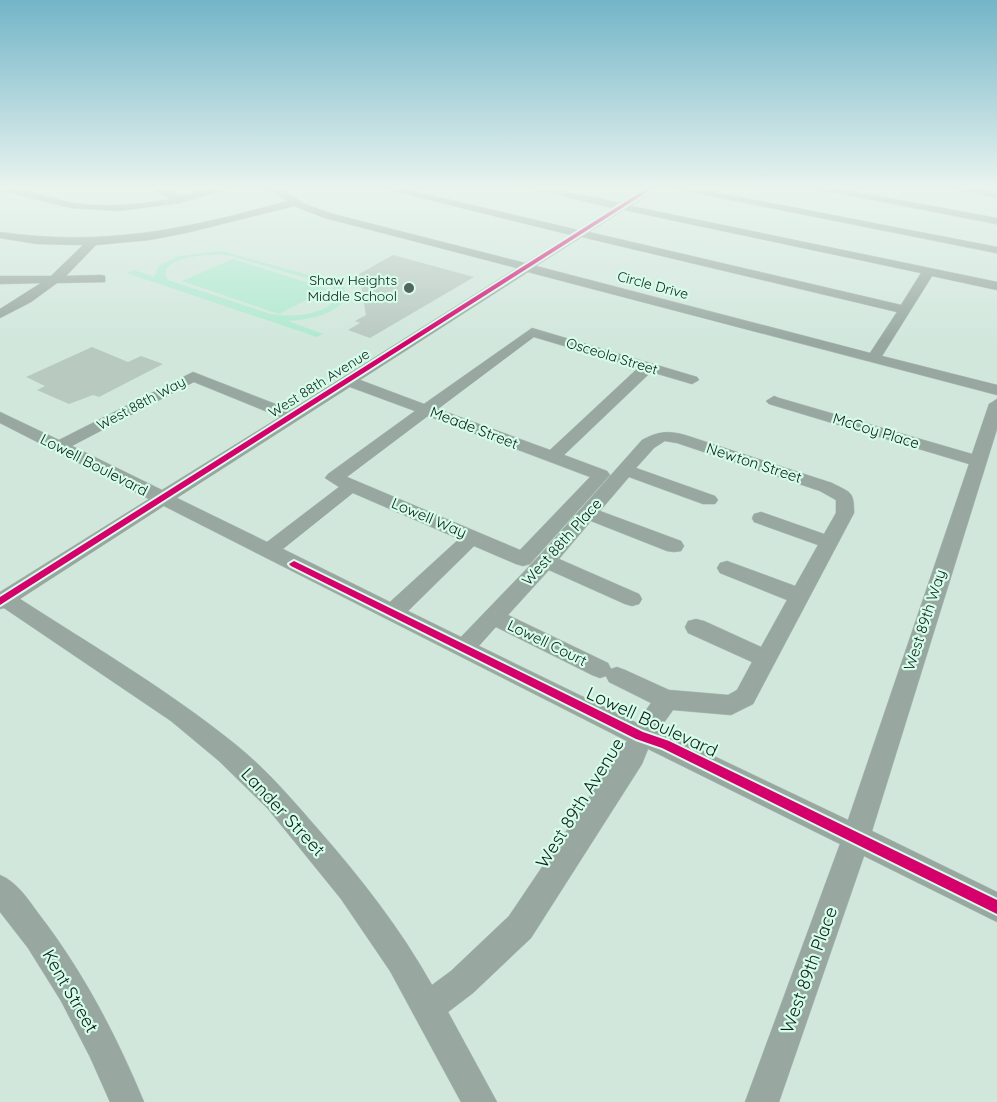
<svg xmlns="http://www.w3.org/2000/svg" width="997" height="1102" viewBox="0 0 997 1102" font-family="Quicksand,sans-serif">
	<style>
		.green { fill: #afe9cf; fill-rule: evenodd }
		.building { fill: #b8c9c0 }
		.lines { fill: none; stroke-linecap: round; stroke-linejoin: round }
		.minor-casing { stroke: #b0c1b9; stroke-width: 1 }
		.minor { fill: #98a8a0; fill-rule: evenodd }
		.cycleway-casing { stroke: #d5fdea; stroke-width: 4 }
		.cycleway { fill: #d6006c; fill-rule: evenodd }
		.poi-dot { fill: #53645d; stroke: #d5fdea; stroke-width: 2 }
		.labels { text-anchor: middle; stroke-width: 4.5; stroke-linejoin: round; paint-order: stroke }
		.far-poi-label { font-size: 14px; fill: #0f1e18; stroke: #d5fdea; text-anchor: end }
		.far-street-label { font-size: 14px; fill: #0f1e18; stroke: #d5fdea }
		.street-label { font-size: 15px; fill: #0f1e18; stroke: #d5fdea }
		.near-street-label { font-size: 18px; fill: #0f1e18; stroke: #d5fdea }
	</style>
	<rect width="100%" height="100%" fill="#d1e7dc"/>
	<!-- green -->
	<path class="green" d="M 221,251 L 335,282 L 344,287 L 347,296 C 336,316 309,319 288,321 L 323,334 L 317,337 L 127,273 L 134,270 L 154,277 L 159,266 L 179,256 ZM 217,254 L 232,256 L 319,282 C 328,285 336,287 337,298 C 322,317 292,317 270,314 L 168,280 C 154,258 204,255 217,254 Z
		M 233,259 L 328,289 L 279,314 L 182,281 Z"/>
	<!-- building -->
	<path class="building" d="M 393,255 L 474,277 L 370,338 L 348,330 L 360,323 L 355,321 L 366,315 L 359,274 Z
		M 92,347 L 128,362 L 141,356 L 163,364 L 99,397 L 93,395 L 69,404 L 37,390 L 45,386 L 26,377 Z"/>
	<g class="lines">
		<!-- minor casing -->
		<g class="minor-casing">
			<path id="minor" d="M 0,187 C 23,187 45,197 68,202 C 102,208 136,205 170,199 L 149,187 L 162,187 L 180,196 L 218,187 L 235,187 L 180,203 L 119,211 L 71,208 L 0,190 Z
				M 266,187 L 278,187 L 305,204 L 333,214 L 525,263 L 571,235 L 377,187 L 396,187 L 578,230 L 613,208 L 524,187 L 544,187 L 620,203 L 646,187 L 658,187 L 631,206 L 997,282 L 997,290 L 932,276 L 882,356 L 997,385 L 997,395 L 528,272 L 360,380 L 424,404 L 532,328 L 697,377 L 699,380 L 692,384 L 651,372 L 564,455 L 607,471 L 610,475 L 530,564 L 523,566 L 516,564 L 474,546 L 408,611 L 461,637 L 539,556 L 642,440 C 657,432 667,430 685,435 L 832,483 C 851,493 854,491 854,513 L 753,704 L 731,715 L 673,710 L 658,731 L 674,737 L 848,820 L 969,464 L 769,404 L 766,401 L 774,396 L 779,398 L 972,454 L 989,404 L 997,399 L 997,429 L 872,831 L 997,892 L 997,922 L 864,856 L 779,1102 L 745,1102 L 840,844 L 648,749 L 642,764 L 531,938 L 473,993 L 448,1012 L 497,1102 L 461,1102 L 390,971 L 341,899 L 268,809 L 219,761 L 171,721 L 4,608 L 0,609 L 0,592 L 149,499 L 0,423 L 0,412 L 59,440 L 193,372 L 291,410 L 517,268 L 325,218 L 294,206 L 186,233 L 149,240 L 96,245 L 66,276 L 101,275 L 105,276 L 105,282 L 57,283 L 31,302 L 0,318 L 0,309 L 41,283 L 0,284 L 0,276 L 51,276 L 83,245 L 37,244 L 0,238 L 0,232 C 103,247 188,229 287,201 ZM 624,210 L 921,273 L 901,305 L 589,232 ZM 582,237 L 897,312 L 870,353 L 536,266 ZM 534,337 L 638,368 L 550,450 L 438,409 ZM 194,382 L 280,417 L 162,490 L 72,446 ZM 350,387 L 415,411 L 328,474 L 325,478 L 339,487 L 267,542 L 177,498 ZM 428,416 L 590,477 L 520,550 L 347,477 ZM 665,441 L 677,443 L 820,491 L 836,500 L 836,513 L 824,534 L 761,512 L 754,514 L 752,518 L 754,522 L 818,545 L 795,586 L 727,561 L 720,563 L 717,568 L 720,573 L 787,600 L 761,647 L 704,621 L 696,619 L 688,621 L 685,627 L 688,633 L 752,662 L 737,690 L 728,695 L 669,690 L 625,670 L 617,667 L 611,669 L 608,663 L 508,615 L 549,570 L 625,604 L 632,606 L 639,604 L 642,599 L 639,594 L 559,559 L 591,521 L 667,551 L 674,552 L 681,551 L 684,546 L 681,541 L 600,511 L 629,477 L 703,504 L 715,504 L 718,500 L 715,496 L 636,468 L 654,448 ZM 353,493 L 459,539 L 390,602 L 283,549 ZM 164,506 L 627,741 L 509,916 L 451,971 L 432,985 C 400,928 360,877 317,828 C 291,798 265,768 235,744 C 168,690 93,646 20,599 ZM 496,627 L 592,675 L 600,678 L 606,676 L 609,682 L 651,703 L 637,723 L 479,646 Z
				M 666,187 L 688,187 L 997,247 L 997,253 Z
				M 806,187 L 829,187 L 997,218 L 997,224 Z
				M 945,187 L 969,187 L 997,192 L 997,198 Z
				M 0,875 C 17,882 28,899 38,913 C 83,971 116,1035 144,1102 L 110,1102 L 90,1057 L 61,1001 L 28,948 L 0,912 Z"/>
		</g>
		<!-- minor -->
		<use href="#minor" class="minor"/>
		<!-- cycleway casing -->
		<g class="cycleway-casing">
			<path id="cycleway" d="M 649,187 L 655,187 L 0,605 L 0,597 Z
				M 294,561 L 643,732 L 669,741 L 997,900 L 997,914 L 662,748 L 636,739 L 291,566 L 289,564 Z"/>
		</g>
		<!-- cycleway -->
		<use href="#cycleway" class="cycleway"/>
	</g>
	<!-- sky -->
	<linearGradient id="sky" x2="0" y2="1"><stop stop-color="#73b5c8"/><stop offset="0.55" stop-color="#eaf4ef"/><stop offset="1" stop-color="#eaf4ef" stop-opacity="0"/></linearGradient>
	<rect width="997" height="342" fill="url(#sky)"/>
	<!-- markers -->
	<circle class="poi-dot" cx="409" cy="288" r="6"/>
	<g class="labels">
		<!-- far-poi labels -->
		<g class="far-poi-label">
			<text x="397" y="285">Shaw Heights<tspan x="397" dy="16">Middle School</tspan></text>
		</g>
		<!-- far-street labels -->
		<g class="far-street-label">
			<text transform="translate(653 285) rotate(15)" y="5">Circle Drive</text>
			<text transform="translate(612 356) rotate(17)" y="5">Osceola Street</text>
			<text transform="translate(319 383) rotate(-32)" y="5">West 88th Avenue</text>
			<text transform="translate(141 403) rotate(-28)" y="5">West 88th Way</text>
		</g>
		<!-- street labels -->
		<g class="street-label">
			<text transform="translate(474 428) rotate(21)" y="5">Meade Street</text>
			<text transform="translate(876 431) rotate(17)" y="5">McCoy Place</text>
			<text transform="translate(754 463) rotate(18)" y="5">Newton Street</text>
			<text transform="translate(94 465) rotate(27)" y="5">Lowell Boulevard</text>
			<text transform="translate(429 518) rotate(23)" y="5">Lowell Way</text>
			<text transform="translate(562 542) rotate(-48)" y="5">West 88th Place</text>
			<text transform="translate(925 620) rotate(-72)" y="5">West 89th Way</text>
			<text transform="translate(547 643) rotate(26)" y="5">Lowell Court</text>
		</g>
		<!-- near-street labels -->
		<g class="near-street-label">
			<text transform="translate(652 722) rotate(25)" y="6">Lowell Boulevard</text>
			<text transform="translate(580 803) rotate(-58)" y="6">West 89th Avenue</text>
			<text transform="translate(283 812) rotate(47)" y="6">Lander Street</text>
			<text transform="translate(809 970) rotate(-70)" y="6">West 89th Place</text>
			<text transform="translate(70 991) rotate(60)" y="6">Kent Street</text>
		</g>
	</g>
</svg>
